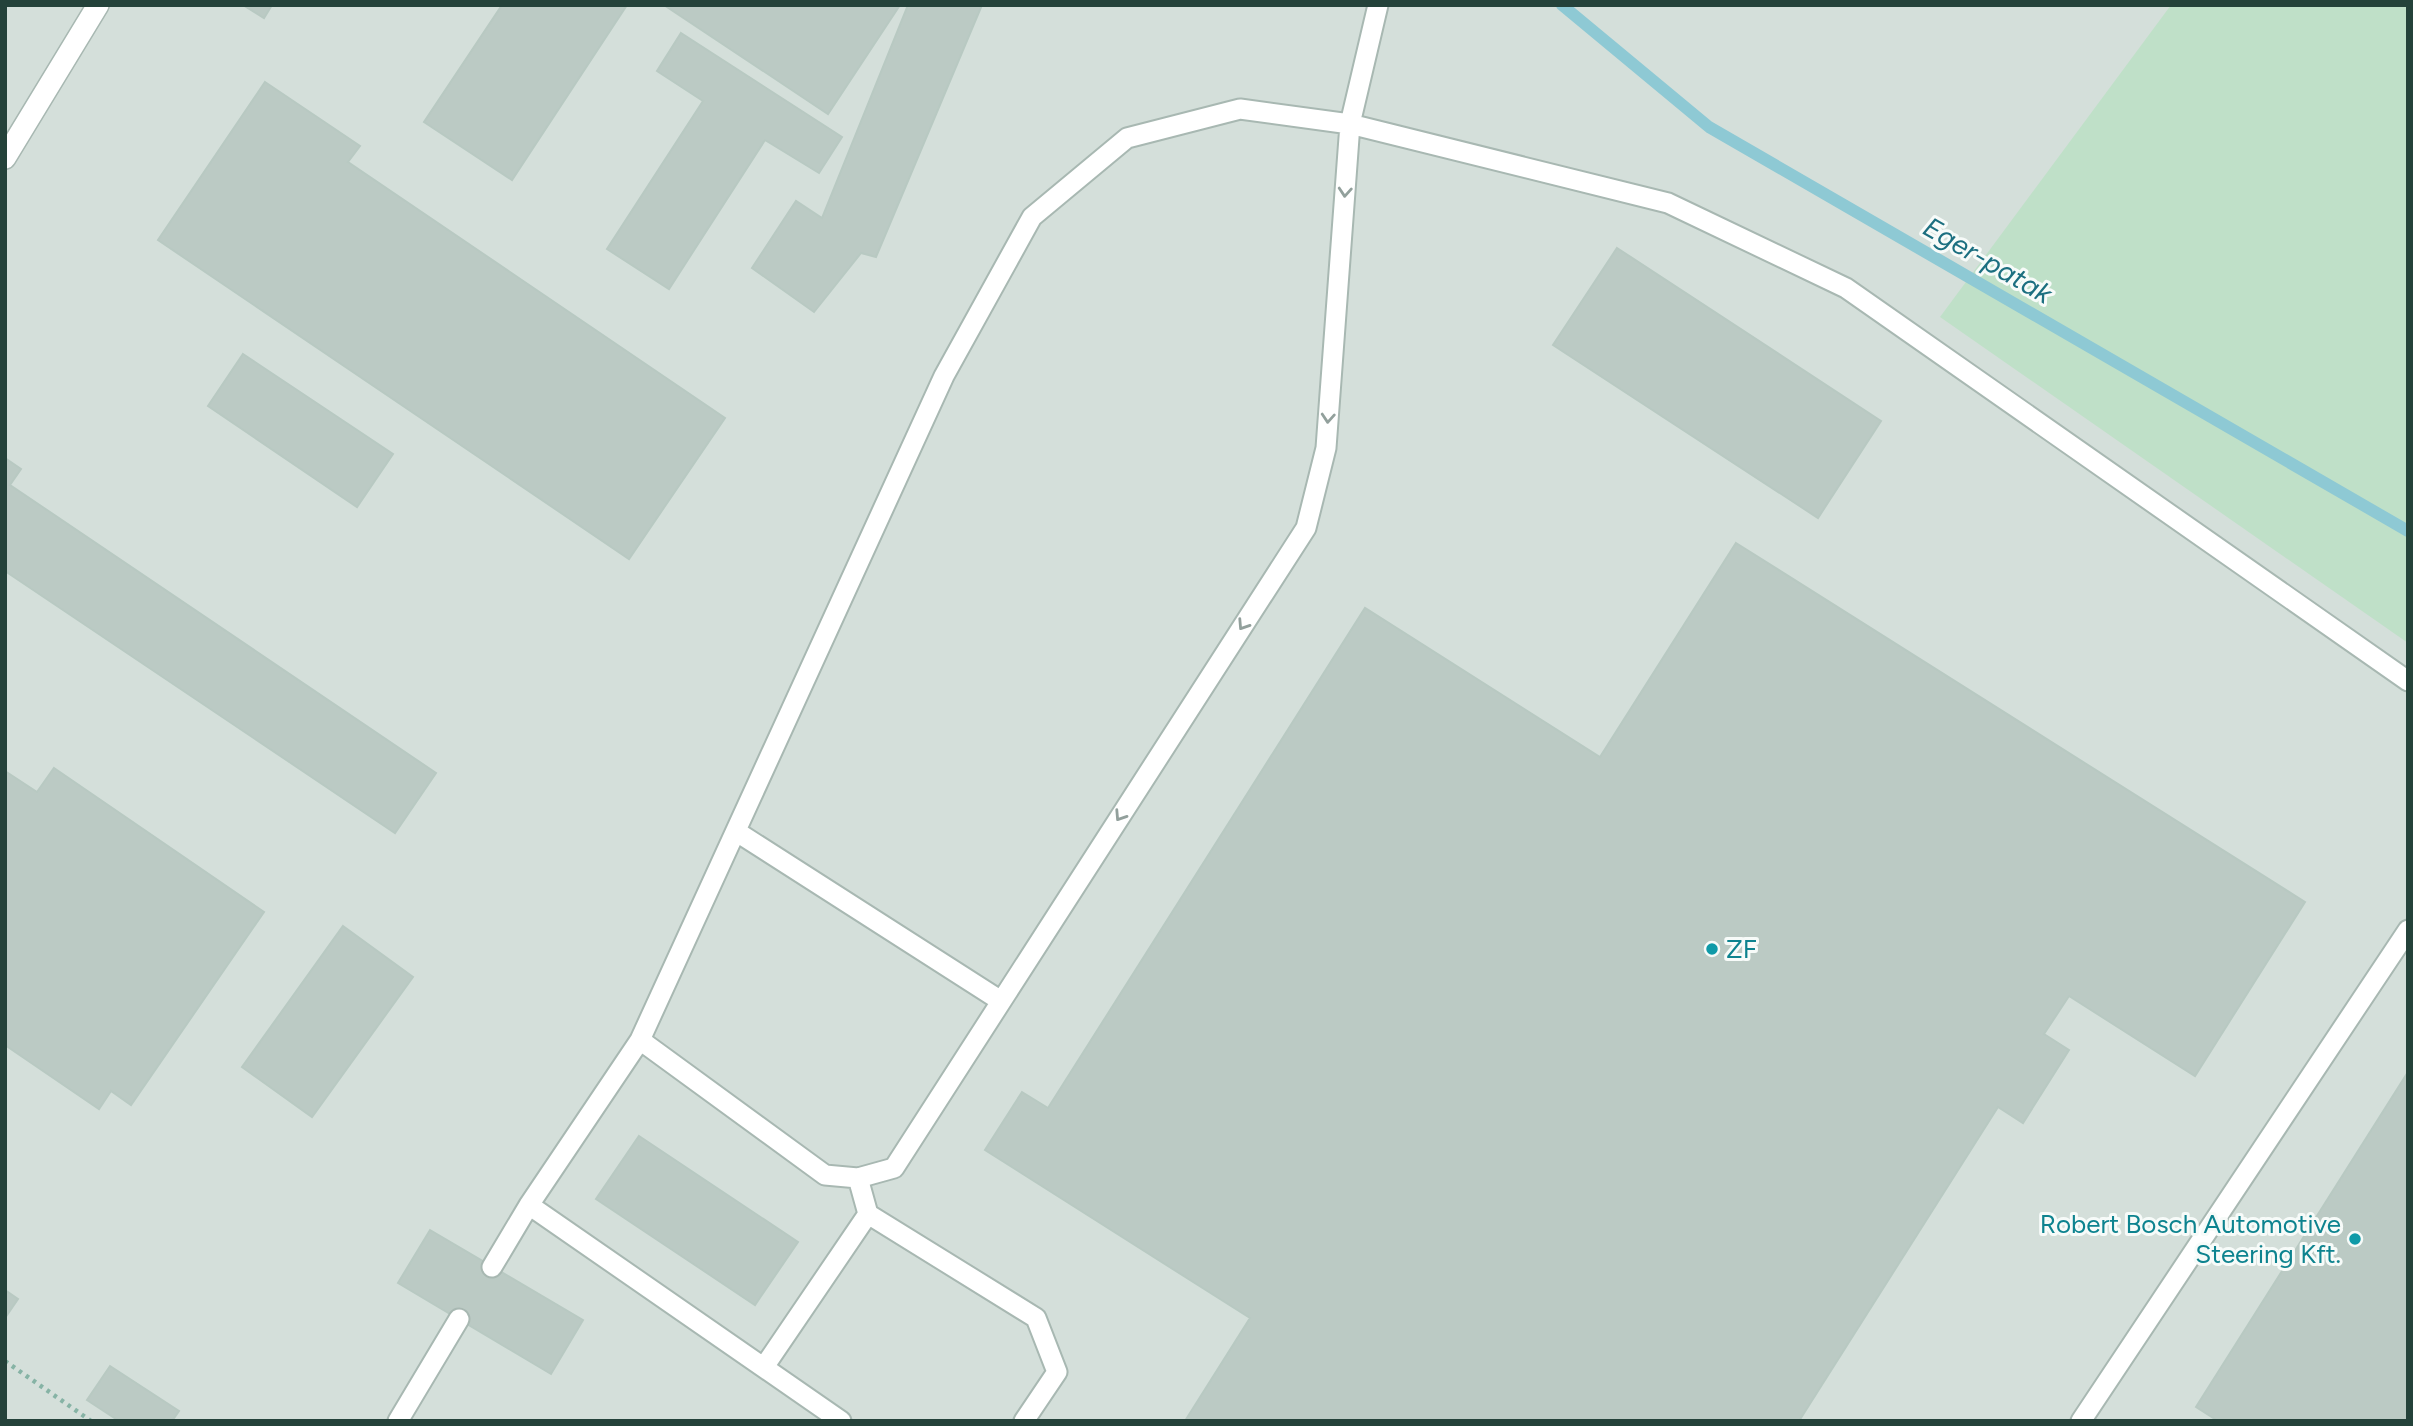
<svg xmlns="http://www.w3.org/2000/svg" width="2413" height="1426" viewBox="0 0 2413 1426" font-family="Figtree,sans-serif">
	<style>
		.built { fill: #d4dfda }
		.green { fill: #bfe0c8 }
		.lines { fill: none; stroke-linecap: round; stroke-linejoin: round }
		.stream { stroke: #8ec9d4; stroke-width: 12 }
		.building { fill: #bbcac4; stroke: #b8c9c2; stroke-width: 2 }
		.service-casing { stroke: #a8b8b2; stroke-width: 23 }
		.minor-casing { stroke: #a8b8b2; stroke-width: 24 }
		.path { stroke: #86b3a5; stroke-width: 4.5; stroke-dasharray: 3.5 5; stroke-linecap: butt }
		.service { stroke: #fff; stroke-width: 19 }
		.minor { stroke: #fff; stroke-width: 21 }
		.oneway { stroke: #92a09c }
		.culture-dot { fill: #0f9aa8; stroke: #f7fbf9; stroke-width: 2.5 }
		.labels { text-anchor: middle; stroke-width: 6; stroke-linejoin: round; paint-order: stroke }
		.culture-label { font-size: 26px; fill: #0d838f; stroke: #f7fbf9; text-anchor: start }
		.water-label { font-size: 28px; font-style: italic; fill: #1c6f80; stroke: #f7fbf9 }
	</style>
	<rect width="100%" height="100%" fill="#e6efeb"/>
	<!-- built -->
	<path class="built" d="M 5,5 L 2172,5 L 2408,640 L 2408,1421 L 5,1421 Z"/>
	<!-- green -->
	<path class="green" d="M 2171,5 L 2408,5 L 2408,643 L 1940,317 Z"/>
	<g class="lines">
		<!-- stream -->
		<path class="stream" d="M 1562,5 L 1709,127 L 2408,531"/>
	</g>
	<!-- building -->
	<path class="building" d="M 243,5 L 272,5 L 264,18 Z
		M 502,5 L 627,5 L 512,180 L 424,122 Z
		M 664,5 L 900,5 L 828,114 Z
		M 908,5 L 982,5 L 876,257 L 861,253 L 814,312 L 752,268 L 796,201 L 822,218 Z
		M 681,33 L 842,137 L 819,173 L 765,140 L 669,289 L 607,249 L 703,101 L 657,71 Z
		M 265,82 L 360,146 L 348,162 L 725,418 L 629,559 L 158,240 Z
		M 1617,248 L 1881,421 L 1818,518 L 1553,345 Z
		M 243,354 L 393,454 L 357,507 L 208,406 Z
		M 5,458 L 21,469 L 10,485 L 436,773 L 395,833 L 5,571 Z
		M 1736,543 L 2305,902 L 2195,1076 L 2069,996 L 2044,1034 L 2069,1050 L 2023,1123 L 1998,1107 L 1799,1421 L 1185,1421 L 1250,1318 L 985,1150 L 1022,1092 L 1048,1108 L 1365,608 L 1600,757 Z
		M 54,768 L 264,912 L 131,1105 L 111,1091 L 99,1109 L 5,1045 L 5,771 L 37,792 Z
		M 343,926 L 413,977 L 312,1117 L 242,1067 Z
		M 2408,1072 L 2408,1421 L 2218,1421 L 2196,1407 Z
		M 639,1136 L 798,1242 L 755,1305 L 596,1199 Z
		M 430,1230 L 583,1320 L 551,1374 L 398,1283 Z
		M 5,1290 L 18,1299 L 5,1318 Z
		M 110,1366 L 179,1411 L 172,1421 L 119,1421 L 87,1400 Z"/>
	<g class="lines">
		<!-- service casing -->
		<g class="service-casing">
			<path id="service" d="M 737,832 L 1001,1001
				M 640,1040 L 825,1175 L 858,1178 L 894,1168 L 1306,528 L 1326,448 L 1350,124 L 1378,5
				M 858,1178 L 868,1214 L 1036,1318 L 1057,1372 L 1024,1421
				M 529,1205 L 841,1421
				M 492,1267 L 529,1205 L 640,1040 L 944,376 L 1032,217 L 1127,138 L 1240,109 L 1350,124 L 1668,203 L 1846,288 L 2408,681
				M 764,1367 L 868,1214
				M 398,1421 L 459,1319
				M 2081,1421 L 2408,930"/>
		</g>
		<!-- minor casing -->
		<g class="minor-casing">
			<path id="minor" d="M 5,158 L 98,5"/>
		</g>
		<!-- path -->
		<path class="path" d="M 5,1361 L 91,1421"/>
		<!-- service -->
		<use href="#service" class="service"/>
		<!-- minor -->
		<use href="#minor" class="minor"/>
	</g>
	<!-- one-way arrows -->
	<defs><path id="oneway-chevron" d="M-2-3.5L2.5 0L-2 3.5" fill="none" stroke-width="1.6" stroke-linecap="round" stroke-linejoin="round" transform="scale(1.75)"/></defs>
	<g class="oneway">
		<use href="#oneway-chevron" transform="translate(1345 192) rotate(94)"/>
		<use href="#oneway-chevron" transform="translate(1328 418) rotate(94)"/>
		<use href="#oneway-chevron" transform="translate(1243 625) rotate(123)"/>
		<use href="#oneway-chevron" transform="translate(1120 816) rotate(123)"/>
	</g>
	<!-- markers -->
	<g class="culture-dot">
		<circle cx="1712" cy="949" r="7"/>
		<circle cx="2355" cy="1239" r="7"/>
	</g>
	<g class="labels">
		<!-- culture labels -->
		<g class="culture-label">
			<text x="1726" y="958">ZF</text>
			<text x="2341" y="1233" text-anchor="end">Robert Bosch Automotive<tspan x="2341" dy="30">Steering Kft.</tspan></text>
		</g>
		<!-- water labels -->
		<g class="water-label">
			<text transform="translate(1988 260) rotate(30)" y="10">Eger-patak</text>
		</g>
	</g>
	<!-- border -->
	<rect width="2413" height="1426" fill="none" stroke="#24423a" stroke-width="14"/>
</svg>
